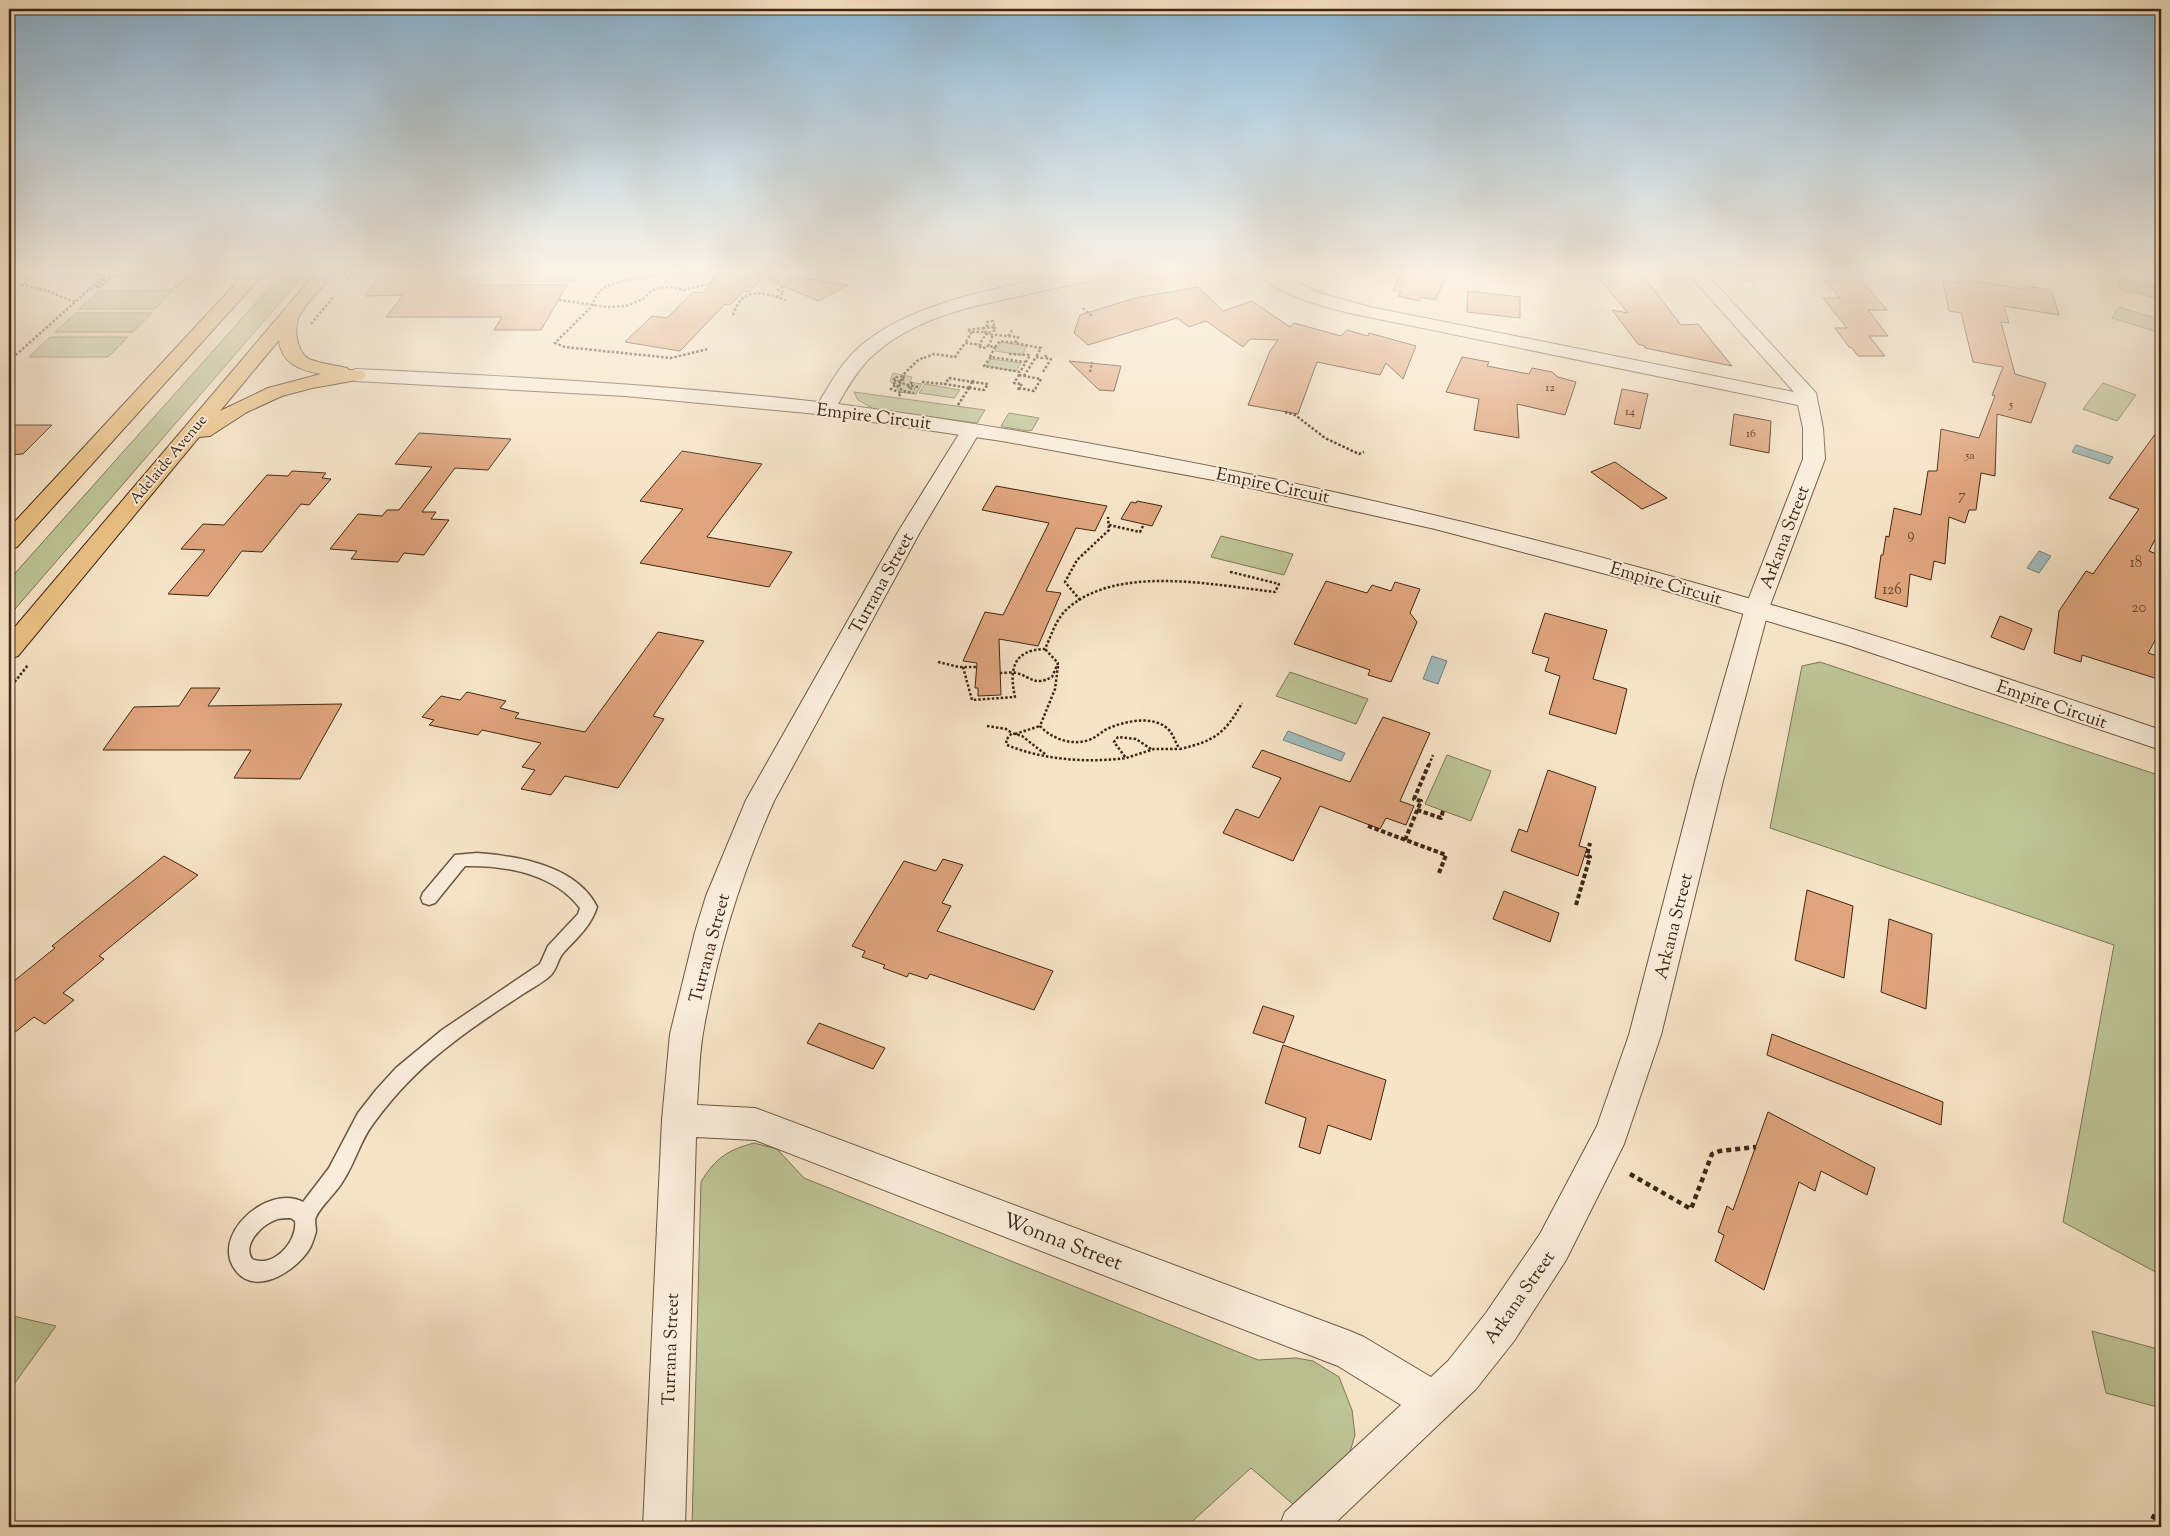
<svg xmlns="http://www.w3.org/2000/svg" width="2170" height="1536" viewBox="0 0 2170 1536" font-family="'Sorts Mill Goudy',serif">
	<style>
		.green { fill: #bdc496; stroke: #7e7556 }
		.water { fill: #a0bcbe; stroke: #79807a }
		.building { fill: #e0a57d; stroke: #3e2615 }
		.lines { fill: none; stroke-linecap: round; stroke-linejoin: round }
		.service-casing { stroke: #6c5642; stroke-width: 3 }
		.minor-casing { stroke: #6c5642; stroke-width: 2 }
		.tertiary-casing { stroke: #6c5642; stroke-width: 2 }
		.motorway-casing { stroke: #3e2615; stroke-width: 2 }
		.path-far2 { stroke: #3e2615; stroke-width: 2.5; stroke-dasharray: 2.5 2; stroke-linecap: butt }
		.path-far1 { stroke: #3e2615; stroke-width: 4; stroke-dasharray: 4.5 2.5; stroke-linecap: butt }
		.path { stroke: #3e2615; stroke-width: 4.5; stroke-dasharray: 5 4; stroke-linecap: butt }
		.service { fill: #faeddb; fill-rule: evenodd }
		.minor { fill: #faeddb; fill-rule: evenodd }
		.tertiary { fill: #faeddb; fill-rule: evenodd }
		.motorway { fill: #ecc284; fill-rule: evenodd }
		.labels { text-anchor: middle; stroke-width: 4; stroke-linejoin: round; paint-order: stroke }
		.far-number-label { font-size: 12px; fill: #66462f }
		.far-street-label { font-size: 15px; fill: #3e2615; stroke: #faeddb }
		.number-label { font-size: 15px; fill: #66462f }
		.street-label { font-size: 18px; fill: #3e2615; stroke: #faeddb }
		.near-street-label { font-size: 21px; fill: #3e2615; stroke: #faeddb }
	</style>
	<rect width="100%" height="100%" fill="#f7e4c7"/>
	<filter id="stains"><feTurbulence type="fractalNoise" baseFrequency=".004" numOctaves="4"/><feColorMatrix values="0 0 0 0 .2 0 0 0 0 .09 0 0 0 0 .02 0 0 0 .5 -.17"/></filter>
	<radialGradient id="worn" r=".72"><stop offset=".6" stop-color="#630" stop-opacity="0"/><stop offset="1" stop-color="#630" stop-opacity=".3"/></radialGradient>
	<!-- green -->
	<path class="green" d="M 286,269 L 309,269 L 9,616 L 9,580 Z
		M 524,269 L 583,269 L 577,281 L 517,282 Z
		M 1732,269 L 1809,269 L 1817,276 L 1744,281 Z
		M 2120,278 L 2161,288 L 2161,299 L 2119,289 Z
		M 173,290 L 155,309 L 79,309 L 99,291 Z
		M 2119,307 L 2161,320 L 2161,333 L 2112,318 Z
		M 76,313 L 152,313 L 133,332 L 55,332 Z
		M 50,337 L 128,337 L 108,357 L 29,357 Z
		M 1001,342 L 1027,346 L 1022,355 L 995,351 Z
		M 991,359 L 1021,363 L 1016,371 L 986,366 Z
		M 893,373 L 912,377 L 910,382 L 922,384 L 916,394 L 900,392 L 890,381 Z
		M 2103,383 L 2136,395 L 2117,421 L 2083,409 Z
		M 925,384 L 960,390 L 954,398 L 919,393 Z
		M 854,392 L 985,410 L 977,423 L 874,409 L 858,400 Z
		M 1009,413 L 1039,418 L 1032,430 L 1028,431 L 1004,427 L 1001,426 Z
		M 1221,536 L 1293,554 L 1284,575 L 1211,557 Z
		M 1820,662 L 2161,776 L 2161,1275 L 2063,1222 L 2114,945 L 1770,828 L 1802,666 Z
		M 1290,672 L 1368,699 L 1356,724 L 1276,696 Z
		M 1447,755 L 1491,771 L 1471,821 L 1425,804 Z
		M 754,1143 L 777,1149 L 804,1178 L 1258,1360 L 1296,1358 L 1313,1361 L 1339,1377 L 1352,1410 L 1355,1435 L 1349,1455 L 1295,1506 L 1251,1468 L 1186,1527 L 692,1527 L 701,1182 C 715,1158 728,1150 754,1143 Z
		M 9,1315 L 56,1326 L 12,1387 L 9,1386 Z
		M 2092,1331 L 2161,1350 L 2161,1408 L 2106,1393 Z"/>
	<!-- water -->
	<path class="water" d="M 2076,445 L 2113,457 L 2109,464 L 2072,452 Z
		M 2039,551 L 2051,556 L 2039,573 L 2027,568 Z
		M 1432,656 L 1447,661 L 1438,684 L 1423,679 Z
		M 1288,731 L 1345,753 L 1341,761 L 1283,740 Z"/>
	<!-- building -->
	<path class="building" d="M 401,269 L 489,269 L 478,285 L 567,285 L 541,330 L 494,330 L 502,317 L 386,317 L 403,295 L 365,296 L 383,271 L 399,271 Z
		M 727,269 L 767,273 L 749,292 L 744,291 L 730,305 L 725,304 L 680,351 L 625,342 L 652,316 L 667,318 L 693,292 L 702,293 Z
		M 1404,269 L 1450,269 L 1435,300 L 1421,297 L 1419,301 L 1398,296 L 1401,292 L 1393,290 Z
		M 1591,269 L 1638,269 L 1681,325 L 1698,324 L 1732,366 L 1645,348 L 1645,346 L 1638,344 L 1612,310 L 1628,313 Z
		M 770,273 L 848,285 L 819,301 L 768,280 Z
		M 1943,280 L 1960,283 L 1960,280 L 1968,282 L 1968,280 L 2025,289 L 2024,286 L 2051,290 L 2059,315 L 2004,306 L 2009,323 L 2001,322 L 2015,374 L 2046,383 L 2031,423 L 1997,414 L 1995,476 L 1981,473 L 1976,510 L 1969,510 L 1965,523 L 1949,517 L 1945,564 L 1934,561 L 1931,580 L 1910,574 L 1907,607 L 1875,598 L 1881,555 L 1883,555 L 1886,536 L 1889,537 L 1894,508 L 1921,515 L 1928,471 L 1937,471 L 1941,429 L 1979,438 L 1995,396 L 1992,395 L 2003,367 L 1973,362 L 1961,313 L 1949,311 Z
		M 1825,281 L 1862,281 L 1887,310 L 1868,310 L 1888,336 L 1869,336 L 1885,356 L 1858,356 L 1852,348 L 1849,347 L 1835,328 L 1847,328 L 1823,298 L 1840,298 Z
		M 1198,287 L 1223,311 L 1252,301 L 1290,327 L 1294,323 L 1341,336 L 1347,330 L 1368,336 L 1369,333 L 1416,346 L 1403,379 L 1386,363 L 1380,375 L 1317,362 L 1298,414 L 1248,405 L 1270,351 L 1278,340 L 1250,339 L 1243,347 L 1206,321 L 1189,327 L 1177,318 L 1088,345 L 1074,333 L 1080,315 L 1135,298 Z
		M 1468,291 L 1520,297 L 1520,318 L 1467,312 Z
		M 1462,357 L 1489,362 L 1487,366 L 1529,374 L 1532,368 L 1552,372 L 1558,377 L 1576,382 L 1565,415 L 1517,404 L 1519,438 L 1474,430 L 1479,399 L 1446,392 Z
		M 1069,361 L 1121,366 L 1114,391 L 1099,390 Z
		M 1622,389 L 1648,394 L 1640,429 L 1614,424 Z
		M 1734,414 L 1771,421 L 1769,453 L 1730,445 Z
		M 9,425 L 52,425 L 23,454 L 9,455 Z
		M 2161,426 L 2161,528 L 2149,551 L 2161,556 L 2161,630 L 2148,653 L 2161,657 L 2161,680 L 2082,655 L 2081,662 L 2054,653 L 2059,611 L 2086,571 L 2093,574 L 2139,509 L 2109,498 Z
		M 419,433 L 511,439 L 488,470 L 455,468 L 422,512 L 436,512 L 431,519 L 449,520 L 424,555 L 404,553 L 398,562 L 351,559 L 357,551 L 330,549 L 358,514 L 382,516 L 387,510 L 399,510 L 432,467 L 395,464 Z
		M 682,451 L 762,464 L 707,537 L 792,552 L 769,587 L 640,563 L 683,509 L 640,501 Z
		M 1615,462 L 1649,486 L 1667,498 L 1642,509 L 1591,472 Z
		M 292,471 L 326,473 L 322,478 L 331,479 L 309,505 L 301,504 L 262,552 L 242,551 L 208,596 L 168,594 L 205,550 L 181,549 L 203,524 L 224,525 L 267,475 L 288,476 Z
		M 996,486 L 1107,506 L 1095,531 L 1076,528 L 1046,591 L 1061,593 L 1038,646 L 999,639 L 1001,695 L 978,696 L 978,688 L 975,688 L 977,663 L 963,661 L 985,612 L 1003,615 L 1049,523 L 982,510 Z
		M 1137,501 L 1162,506 L 1152,526 L 1121,519 L 1131,502 L 1136,503 Z
		M 1326,581 L 1367,593 L 1372,585 L 1391,591 L 1395,582 L 1420,589 L 1410,613 L 1417,622 L 1391,682 L 1368,675 L 1370,670 L 1294,644 Z
		M 1545,613 L 1607,630 L 1593,679 L 1627,689 L 1616,734 L 1549,714 L 1560,676 L 1545,671 L 1549,658 L 1532,653 Z
		M 2000,616 L 2032,629 L 2024,650 L 1991,637 Z
		M 658,632 L 704,641 L 653,716 L 664,719 L 618,788 L 565,776 L 551,795 L 521,789 L 535,770 L 522,767 L 541,743 L 482,730 L 478,735 L 429,725 L 434,720 L 422,717 L 441,696 L 460,700 L 467,692 L 506,701 L 500,708 L 519,713 L 515,718 L 585,732 Z
		M 191,688 L 220,688 L 208,706 L 342,704 L 300,779 L 234,778 L 251,750 L 103,750 L 134,707 L 179,706 Z
		M 1383,717 L 1430,733 L 1400,801 L 1414,806 L 1406,825 L 1386,818 L 1380,829 L 1320,806 L 1293,861 L 1223,833 L 1236,809 L 1259,818 L 1281,778 L 1252,767 L 1262,750 L 1350,782 Z
		M 1548,770 L 1596,787 L 1579,846 L 1587,848 L 1578,876 L 1511,851 L 1519,829 L 1527,832 Z
		M 164,856 L 198,875 L 99,956 L 104,959 L 63,993 L 74,1000 L 45,1024 L 34,1017 L 9,1037 L 9,985 L 55,948 L 52,946 Z
		M 943,859 L 963,865 L 942,903 L 951,906 L 937,931 L 1053,971 L 1034,1010 L 930,974 L 927,979 L 909,973 L 907,977 L 883,968 L 885,965 L 862,957 L 865,951 L 852,946 L 904,861 L 936,871 Z
		M 1807,890 L 1853,906 L 1844,978 L 1795,960 Z
		M 1504,891 L 1559,913 L 1550,942 L 1493,919 Z
		M 1889,919 L 1932,934 L 1926,1009 L 1881,992 Z
		M 1263,1006 L 1294,1016 L 1284,1043 L 1253,1033 Z
		M 819,1023 L 885,1048 L 873,1069 L 807,1043 Z
		M 1772,1034 L 1943,1102 L 1941,1125 L 1767,1055 Z
		M 1283,1045 L 1386,1080 L 1371,1140 L 1328,1125 L 1320,1154 L 1299,1147 L 1306,1118 L 1265,1103 Z
		M 1768,1112 L 1875,1168 L 1867,1195 L 1821,1171 L 1815,1191 L 1799,1182 L 1764,1290 L 1715,1261 L 1724,1235 L 1718,1232 L 1727,1206 L 1733,1210 Z"/>
	<g class="lines">
		<!-- service casing -->
		<g class="service-casing">
			<path id="service" d="M 477,853 C 518,856 577,866 597,907 C 591,926 577,938 564,952 C 558,958 557,969 551,975 C 544,982 532,988 523,994 C 500,1009 477,1024 455,1041 C 423,1065 396,1092 373,1124 C 360,1141 355,1163 343,1181 C 337,1192 320,1207 316,1217 C 314,1220 316,1227 316,1231 C 315,1236 313,1241 311,1246 C 300,1268 258,1297 237,1272 C 207,1237 268,1183 303,1202 L 329,1168 L 358,1113 L 376,1090 L 396,1068 L 442,1030 L 540,964 L 548,946 L 578,914 L 580,908 C 554,874 506,865 465,866 L 435,903 L 429,905 L 423,903 L 421,898 L 423,893 L 455,855 ZM 291,1218 L 295,1221 C 298,1241 273,1269 252,1259 C 242,1244 262,1225 275,1220 C 280,1218 286,1218 291,1218 Z"/>
		</g>
		<!-- minor casing -->
		<g class="minor-casing">
			<path id="minor" d="M 1057,269 L 1077,269 L 1086,278 L 1083,282 C 1072,285 1064,278 1057,269 Z
				M 1254,269 L 1274,269 L 1294,281 L 1320,293 L 1370,307 L 1794,392 L 1684,269 L 1702,269 L 1816,393 L 1823,428 L 1825,459 L 1769,608 L 1723,781 L 1661,1035 L 1624,1144 L 1566,1260 L 1514,1341 L 1476,1389 L 1331,1527 L 1279,1527 L 1285,1512 L 1401,1405 L 1338,1366 L 755,1140 L 696,1137 L 685,1527 L 643,1527 L 662,1120 L 670,1034 L 695,932 L 706,896 L 746,800 L 898,532 L 964,426 L 971,424 L 978,426 L 981,430 L 920,532 L 774,801 C 741,875 717,952 703,1033 C 699,1056 699,1081 697,1105 L 755,1108 L 1350,1331 L 1364,1337 L 1431,1377 L 1448,1361 L 1486,1313 L 1540,1234 L 1597,1126 L 1629,1035 L 1695,781 L 1745,608 L 1803,459 L 1803,428 L 1798,405 L 1349,313 C 1323,307 1270,292 1254,269 Z"/>
		</g>
		<!-- tertiary casing -->
		<g class="tertiary-casing">
			<path id="tertiary" d="M 1099,269 L 1134,269 L 1131,273 L 1125,274 C 1090,281 1055,288 1020,296 C 967,307 911,319 870,358 C 857,371 847,388 838,404 C 1152,446 1461,514 1765,603 C 1885,637 2002,677 2120,716 L 2161,730 L 2161,750 L 1848,645 L 1640,583 L 1435,529 L 1219,481 L 1002,441 L 817,414 L 625,396 L 356,381 L 349,379 L 346,375 L 349,371 L 356,369 C 511,376 665,385 819,402 C 830,384 841,364 856,350 C 912,297 1025,283 1099,269 Z"/>
		</g>
		<!-- motorway casing -->
		<g class="motorway-casing">
			<path id="motorway" d="M 249,269 L 268,269 L 17,547 L 9,549 L 9,528 Z
				M 319,269 L 337,269 C 326,285 310,298 300,314 C 293,327 296,352 309,359 C 321,364 335,365 347,368 L 349,370 L 363,371 L 366,375 L 363,379 L 312,388 L 282,396 L 247,412 L 210,436 L 199,437 L 18,656 L 9,659 L 9,634 ZM 279,340 C 281,364 300,370 321,374 L 268,388 L 220,411 Z"/>
		</g>
		<!-- path-far2 -->
		<path class="path-far2" d="M 57,269 L 61,275 L 146,275 L 153,269
			M 671,269 C 647,284 598,273 593,305 L 555,343 L 565,347 L 671,358 L 708,349
			M 33,276 L 22,285 L 45,290 L 75,302
			M 347,280 L 356,269
			M 175,287 L 201,269
			M 777,297 L 784,293 L 778,290 L 801,273 L 795,269
			M 559,300 L 607,307 L 626,306 L 643,299 L 651,291 L 659,288 L 670,287 L 684,290 L 709,284 L 722,269
			M 1083,308 L 1093,317
			M 733,315 C 742,286 762,292 786,300
			M 311,324 L 334,296
			M 987,327 L 987,322 L 993,321 L 994,326
			M 994,327 L 996,330 L 988,333 L 984,331 L 984,328 Z
			M 984,328 L 967,330 L 972,332 L 965,343 L 982,345 L 980,347 L 986,348 L 988,346
			M 972,332 L 985,332 L 986,334 L 979,345
			M 986,334 L 1018,337 L 1015,343 L 1041,348 L 1036,357
			M 1008,336 L 1013,329
			M 995,347 L 1000,341 L 1015,343
			M 1009,354 L 1030,355 L 1020,372
			M 990,357 L 995,347 L 988,346 L 992,339 L 992,334
			M 924,358 L 934,354 L 955,357 L 965,343
			M 9,361 L 102,278 L 106,278 L 96,287 L 100,287 L 114,275
			M 1020,372 L 984,366 L 991,357 L 1025,362
			M 1090,372 L 1092,362
			M 1019,375 L 1041,379 L 1034,391 L 1019,388 L 1022,384 L 1014,383 Z
			M 903,376 L 905,379 L 897,382 L 895,381 L 897,377 L 894,377 L 894,383 L 903,391 L 914,393
			M 1024,376 L 1036,357 L 1042,358 L 1046,356 L 1045,358 L 1051,359 L 1043,372
			M 901,382 L 898,385 L 902,387
			M 912,382 L 908,388 L 915,389
			M 922,382 L 945,384
			M 972,382 L 974,380
			M 895,385 L 891,389 L 901,393 L 899,396
			M 918,387 L 904,384 L 900,378 L 917,361 L 924,357
			M 969,388 L 984,390 L 988,384 L 972,382
			M 969,388 L 945,384 L 949,378 L 972,382
			M 969,388 L 972,382
			M 1018,390 L 1019,388
			M 958,405 L 969,388
			M 1285,412 L 1295,415 L 1325,438 L 1359,454 L 1364,452
			M 1109,525 L 1140,532 L 1144,524
			M 1080,600 L 1065,582 L 1077,560 L 1109,530 L 1108,517
			M 938,662 L 959,667 L 976,667
			M 1058,666 L 1055,689 L 1040,726 C 1052,739 1072,746 1089,740 C 1097,737 1102,731 1109,728 C 1126,721 1153,715 1168,729 C 1174,735 1175,743 1180,749 C 1214,741 1225,734 1242,703
			M 963,667 L 972,700 L 1015,697 C 1009,669 1013,650 1045,649 C 1051,636 1056,619 1067,609 C 1117,564 1214,585 1275,592 L 1279,584 L 1231,572 L 1232,570
			M 1000,673 C 1005,673 1012,672 1017,673 C 1032,678 1035,686 1052,677 L 1058,663 L 1045,649
			M 9,689 L 28,665
			M 987,726 L 1006,729 L 1012,733
			M 1015,734 L 1040,726
			M 1151,749 L 1136,739 L 1118,737 L 1114,742 L 1126,758 L 1154,749 L 1179,749
			M 1045,754 L 1022,736 L 1012,733 L 1006,740 L 1007,745 C 1043,760 1088,763 1126,758
			M 1429,765 L 1433,755"/>
		<!-- path-far1 -->
		<path class="path-far1" d="M 1417,810 L 1441,818 L 1443,811
			M 1368,826 L 1446,855 L 1439,873
			M 1405,840 L 1421,801 L 1414,799 L 1429,764
			M 1576,905 L 1590,857 L 1587,856 L 1590,843"/>
		<!-- path -->
		<path class="path" d="M 1630,1174 L 1691,1209 L 1712,1154 L 1720,1151 L 1756,1147
			M 2148,1527 L 2161,1503"/>
		<!-- service -->
		<use href="#service" class="service"/>
		<!-- minor -->
		<use href="#minor" class="minor"/>
		<!-- tertiary -->
		<use href="#tertiary" class="tertiary"/>
		<!-- motorway -->
		<use href="#motorway" class="motorway"/>
	</g>
	<!-- sky -->
	<linearGradient id="sky" x2="0" y2="1"><stop stop-color="#8bb7d7"/><stop offset="0.56" stop-color="#fbf3e6"/><stop offset="1" stop-color="#fbf3e6" stop-opacity="0"/></linearGradient>
	<rect width="2170" height="484" fill="url(#sky)"/>
	<g class="labels">
		<!-- far-number labels -->
		<g class="far-number-label">
			<text x="1550" y="391">12</text>
			<text x="2011" y="408">5</text>
			<text x="1630" y="415">14</text>
			<text x="1751" y="437">16</text>
			<text x="1970" y="459">5a</text>
		</g>
		<!-- far-street labels -->
		<g class="far-street-label">
			<text transform="translate(168 459) rotate(-50)" y="5">Adelaide Avenue</text>
		</g>
		<!-- number labels -->
		<g class="number-label">
			<text x="1962" y="500">7</text>
			<text x="1911" y="539">9</text>
			<text x="2136" y="567">18</text>
			<text x="1892" y="594">126</text>
			<text x="2139" y="612">20</text>
		</g>
		<!-- street labels -->
		<g class="street-label">
			<text transform="translate(874 416) rotate(7)" y="6">Empire Circuit</text>
			<text transform="translate(1273 485) rotate(12)" y="6">Empire Circuit</text>
			<text transform="translate(1784 537) rotate(-69)" y="6">Arkana Street</text>
			<text transform="translate(881 583) rotate(-61)" y="6">Turrana Street</text>
			<text transform="translate(1666 583) rotate(16)" y="6">Empire Circuit</text>
			<text transform="translate(2052 704) rotate(19)" y="6">Empire Circuit</text>
			<text transform="translate(1673 926) rotate(-76)" y="6">Arkana Street</text>
			<text transform="translate(709 948) rotate(-75)" y="6">Turrana Street</text>
			<text transform="translate(1519 1297) rotate(-55)" y="6">Arkana Street</text>
			<text transform="translate(670 1349) rotate(-88)" y="6">Turrana Street</text>
		</g>
		<!-- near-street labels -->
		<g class="near-street-label">
			<text transform="translate(1063 1241) rotate(21)" y="7">Wonna Street</text>
		</g>
	</g>
	<!-- margin -->
	<rect width="2170" height="1536" fill="none" stroke="#f7e4c7" stroke-width="30"/>
	<rect x="10" y="10" width="2150" height="1516" fill="none" stroke="#3e2615" stroke-width="2.5"/>
	<rect x="15" y="15" width="2140" height="1506" fill="none" stroke="#3e2615"/>
	<rect width="100%" height="100%" filter="url(#stains)"/>
	<rect width="100%" height="100%" fill="url(#worn)"/>
</svg>
